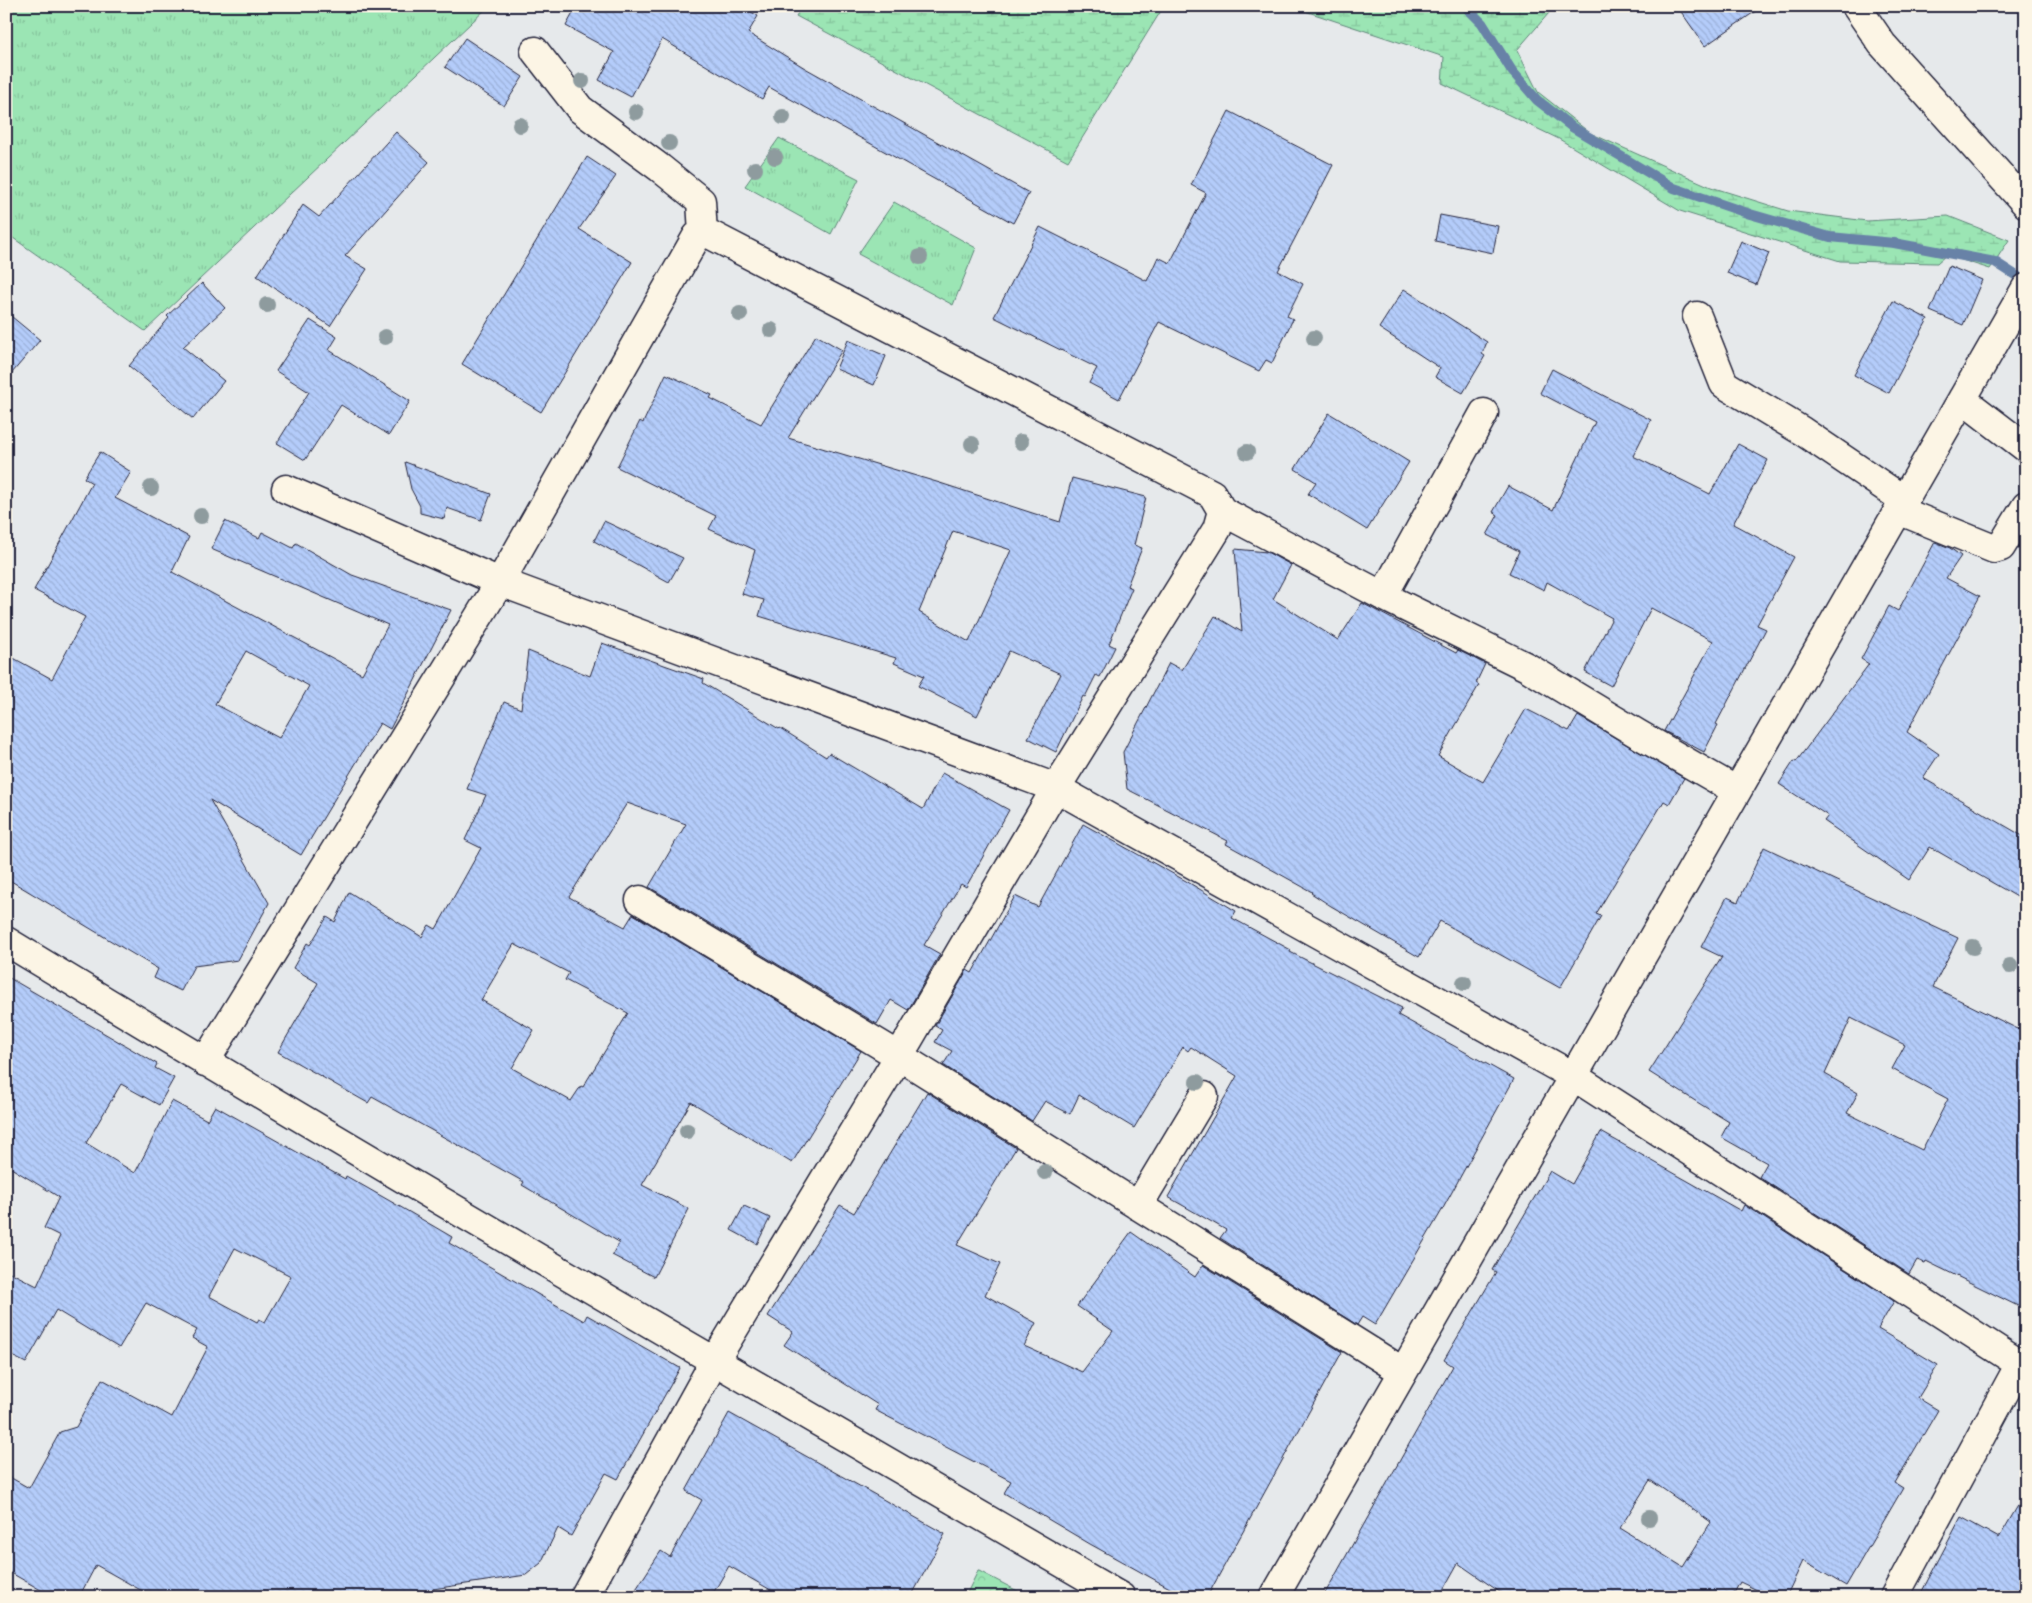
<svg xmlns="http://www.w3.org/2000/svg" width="2032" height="1603" viewBox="0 0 2032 1603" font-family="Pangolin,sans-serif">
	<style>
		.grass { fill: url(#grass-tufts); stroke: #5e8478 }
		.forest { fill: url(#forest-crowns); stroke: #5e8478 }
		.wetland { fill: url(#wetland-marsh); stroke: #5e8478 }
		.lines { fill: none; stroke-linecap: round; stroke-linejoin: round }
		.stream { stroke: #6882a7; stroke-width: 10 }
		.building { fill: url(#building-back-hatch); stroke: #22223b; fill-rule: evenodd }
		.minor-casing { stroke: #22223b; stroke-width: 31 }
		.minor { stroke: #fcf5e5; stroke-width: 28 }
		.tree { fill: #8e9b9e }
	</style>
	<defs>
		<pattern id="grass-tufts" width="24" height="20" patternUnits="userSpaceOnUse" patternTransform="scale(1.25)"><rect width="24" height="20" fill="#9be5b4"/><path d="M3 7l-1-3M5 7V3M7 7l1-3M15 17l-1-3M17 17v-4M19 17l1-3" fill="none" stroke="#85c49c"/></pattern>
		<pattern id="forest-crowns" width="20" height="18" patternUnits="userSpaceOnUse" patternTransform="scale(1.25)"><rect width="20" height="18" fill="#9be5b4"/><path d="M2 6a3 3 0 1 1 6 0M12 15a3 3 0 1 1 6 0" fill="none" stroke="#85c49c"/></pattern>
		<pattern id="wetland-marsh" width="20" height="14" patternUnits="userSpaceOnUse" patternTransform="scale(1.25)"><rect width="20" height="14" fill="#9be5b4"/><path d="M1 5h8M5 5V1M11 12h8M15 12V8" fill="none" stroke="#85c49c"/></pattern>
		<pattern id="building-back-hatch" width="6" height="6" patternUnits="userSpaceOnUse" patternTransform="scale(1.25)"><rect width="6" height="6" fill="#b4ccfa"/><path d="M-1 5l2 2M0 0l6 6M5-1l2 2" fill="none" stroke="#9aafd7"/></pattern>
	</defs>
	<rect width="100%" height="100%" fill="#e6e9eb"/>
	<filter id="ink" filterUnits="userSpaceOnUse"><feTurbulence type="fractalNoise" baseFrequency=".02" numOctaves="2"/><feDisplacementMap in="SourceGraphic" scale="10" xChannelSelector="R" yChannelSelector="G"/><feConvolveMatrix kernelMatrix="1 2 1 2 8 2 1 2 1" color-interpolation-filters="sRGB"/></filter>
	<g filter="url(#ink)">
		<!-- grass -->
		<path class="grass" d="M 6,6 L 489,6 L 145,331 L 6,233 Z
			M 779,138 L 859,179 L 831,234 L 745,186 Z
			M 894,202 L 976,248 L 953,305 L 858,254 Z"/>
		<!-- forest -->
		<path class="forest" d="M 978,1571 L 979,1571 L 1029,1597 L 965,1597 Z"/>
		<!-- wetland -->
		<path class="wetland" d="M 802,6 L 1164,6 L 1068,161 L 796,16 Z
			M 1290,6 L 1555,6 L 1517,50 L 1538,92 L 1590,133 L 1711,187 L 1788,211 L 1867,221 L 1948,216 L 2009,240 L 1990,269 L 1946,255 L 1937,263 L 1840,261 L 1680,211 L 1559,139 L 1442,83 L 1444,57 Z"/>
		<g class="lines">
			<!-- stream -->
			<path class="stream" d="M 1465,6 L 1482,23 L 1512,71 L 1537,100 L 1572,127 L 1674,188 L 1750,214 L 1830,237 L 1894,243 L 1995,262 L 2026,282"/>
		</g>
		<!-- building -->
		<path class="building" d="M 577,6 L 741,6 L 758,16 L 748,33 L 805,68 L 1029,193 L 1013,223 L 769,87 L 762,99 L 662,39 L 631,97 L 599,80 L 614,52 L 566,26 Z
			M 1677,6 L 1763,6 L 1705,46 Z
			M 465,38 L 523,77 L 504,106 L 445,67 Z
			M 1229,111 L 1333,165 L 1278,271 L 1303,284 L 1287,316 L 1293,319 L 1272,363 L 1266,360 L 1259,371 L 1159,322 L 1119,399 L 1089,383 L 1097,368 L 994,317 L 1040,227 L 1147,281 L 1158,257 L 1170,263 L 1206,193 L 1191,185 Z
			M 396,132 L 429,162 L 345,256 L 367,269 L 330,326 L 257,276 L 303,205 L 319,217 Z
			M 587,157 L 616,176 L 579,229 L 632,262 L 541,412 L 462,364 Z
			M 1440,215 L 1498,226 L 1493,253 L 1435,241 Z
			M 1741,241 L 1769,253 L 1756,285 L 1727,273 Z
			M 1949,266 L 1982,280 L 1963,325 L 1930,311 Z
			M 202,283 L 225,308 L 183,347 L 224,381 L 193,419 L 129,366 L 169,318 L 167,316 Z
			M 1404,289 L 1487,342 L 1482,354 L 1485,356 L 1463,393 L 1435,377 L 1440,368 L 1379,328 Z
			M 1893,301 L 1928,319 L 1889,393 L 1854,375 Z
			M 6,312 L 40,340 L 6,380 Z
			M 310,320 L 337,337 L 329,350 L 410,401 L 389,435 L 341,405 L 305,460 L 277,443 L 309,392 L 276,371 Z
			M 816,335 L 842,350 L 788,438 L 940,483 L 1060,522 L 1072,478 L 1146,497 L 1134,545 L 1142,548 L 1127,586 L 1132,588 L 1109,644 L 1115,647 L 1100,677 L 1096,675 L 1085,697 L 1083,696 L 1056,752 L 1028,738 L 1061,674 L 1009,651 L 977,716 L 918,686 L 924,676 L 894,663 L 896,658 L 759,616 L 764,600 L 742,594 L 755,550 L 709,529 L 716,516 L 617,467 L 640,421 L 643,423 L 666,374 L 712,395 L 710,398 L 761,424 ZM 953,531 L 1011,550 L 969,642 L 919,612 Z
			M 848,340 L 886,356 L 874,385 L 836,369 Z
			M 1552,369 L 1651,420 L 1633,456 L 1710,494 L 1738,444 L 1768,460 L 1733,524 L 1794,557 L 1757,625 L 1766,629 L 1716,724 L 1718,725 L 1704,752 L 1664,731 L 1713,641 L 1651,608 L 1611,686 L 1585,672 L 1612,618 L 1547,582 L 1544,590 L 1509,573 L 1519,551 L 1487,535 L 1498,515 L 1493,512 L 1508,486 L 1553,510 L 1595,422 L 1540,393 Z
			M 1329,413 L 1409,462 L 1367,530 L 1308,494 L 1316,482 L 1295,469 Z
			M 100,452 L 131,472 L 115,498 L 189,537 L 172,572 L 362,674 L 388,625 L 211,549 L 225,521 L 259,538 L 262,532 L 293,548 L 296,543 L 352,575 L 451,610 L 390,729 L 380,723 L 301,855 L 210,800 L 269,903 L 238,960 L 194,966 L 181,991 L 154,978 L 158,969 L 6,878 L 6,654 L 52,679 L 85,617 L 34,590 L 92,483 L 84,478 ZM 246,651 L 309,686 L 279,738 L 215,704 Z
			M 405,462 L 491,494 L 481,520 L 447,508 L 444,519 L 420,513 L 420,506 L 411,489 Z
			M 604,521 L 683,558 L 669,582 L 594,541 Z
			M 1935,542 L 1950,548 L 1961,556 L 1946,578 L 1980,596 L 1907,732 L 1939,754 L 1923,778 L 2026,838 L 2026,902 L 1930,847 L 1909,880 L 1824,821 L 1828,816 L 1779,784 L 1794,761 L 1796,762 L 1869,664 L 1861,659 L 1889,606 L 1898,611 Z
			M 1235,549 L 1267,552 L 1291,565 L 1273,599 L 1338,640 L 1362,603 L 1456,653 L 1458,650 L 1485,664 L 1476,683 L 1479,685 L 1438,756 L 1483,782 L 1526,709 L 1569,731 L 1578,716 L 1684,778 L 1669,804 L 1664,801 L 1596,914 L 1601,916 L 1560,988 L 1440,921 L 1419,957 L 1331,906 L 1311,893 L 1312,892 L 1226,844 L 1228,841 L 1127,789 L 1123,752 L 1169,663 L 1182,670 L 1215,616 L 1242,632 Z
			M 602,643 L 704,679 L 703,683 L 779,729 L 780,728 L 826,757 L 829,753 L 923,809 L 942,773 L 1009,810 L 966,887 L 961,884 L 924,945 L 940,954 L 908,1010 L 891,1000 L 877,1024 L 649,887 L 686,824 L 627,803 L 569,897 L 625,927 L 633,914 L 861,1051 L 792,1163 L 691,1102 L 642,1185 L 689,1209 L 654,1277 L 612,1255 L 619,1242 L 522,1185 L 524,1182 L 372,1097 L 368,1103 L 278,1052 L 318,983 L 293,968 L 307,943 L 310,945 L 327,917 L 335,922 L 349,892 L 422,937 L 429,925 L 436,929 L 481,848 L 465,840 L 486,795 L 467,789 L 504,702 L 521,709 L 528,651 L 590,676 ZM 514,944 L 569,973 L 565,980 L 628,1013 L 583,1087 L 581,1086 L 571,1101 L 512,1068 L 534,1030 L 481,1000 Z
			M 1083,824 L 1186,881 L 1236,911 L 1232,918 L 1291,950 L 1290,952 L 1402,1008 L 1398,1015 L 1514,1079 L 1441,1212 L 1375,1325 L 1362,1317 L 1357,1325 L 1220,1238 L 1226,1230 L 1168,1197 L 1237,1076 L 1191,1047 L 1188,1051 L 1183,1047 L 1134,1128 L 1079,1095 L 1070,1114 L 1045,1101 L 1032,1121 L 943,1065 L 952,1051 L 935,1042 L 942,1030 L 935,1026 L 967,970 L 972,973 L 1015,896 L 1038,907 Z
			M 1764,847 L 1958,938 L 1933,987 L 2026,1033 L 2026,1310 L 1926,1261 L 1925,1263 L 1917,1260 L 1909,1274 L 1759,1177 L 1767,1163 L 1721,1137 L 1729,1122 L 1649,1072 L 1722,957 L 1701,947 L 1727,897 L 1738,902 ZM 1851,1018 L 1905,1045 L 1892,1069 L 1948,1099 L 1922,1150 L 1847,1113 L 1858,1093 L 1825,1074 Z
			M 6,976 L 157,1064 L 155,1068 L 174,1078 L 159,1105 L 121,1084 L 86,1143 L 135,1173 L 172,1101 L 207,1120 L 215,1106 L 345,1179 L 346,1176 L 411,1213 L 452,1237 L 449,1243 L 584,1321 L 587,1315 L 680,1368 L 618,1479 L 606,1473 L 571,1536 L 558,1528 L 541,1563 L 526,1575 L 433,1589 L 447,1597 L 153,1597 L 96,1565 L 79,1597 L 53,1597 L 6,1570 L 6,1475 L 29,1488 L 60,1432 L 76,1427 L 102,1379 L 172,1417 L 208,1347 L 192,1338 L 197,1330 L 146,1303 L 119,1348 L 56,1310 L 26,1363 L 6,1353 L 6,1270 L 37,1286 L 60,1236 L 44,1228 L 59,1197 L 6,1165 ZM 235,1248 L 291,1276 L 265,1322 L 259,1319 L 257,1322 L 209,1296 Z
			M 927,1092 L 1016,1148 L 957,1245 L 1000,1264 L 985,1295 L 1036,1323 L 1024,1346 L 1082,1372 L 1113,1331 L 1077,1306 L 1131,1232 L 1195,1277 L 1203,1265 L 1342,1352 L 1207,1597 L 1186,1597 L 1090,1544 L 1004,1493 L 1011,1481 L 875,1410 L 878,1405 L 784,1345 L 793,1332 L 768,1316 L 840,1205 L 854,1213 Z
			M 1601,1132 L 1741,1211 L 1744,1205 L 1894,1301 L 1878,1329 L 1938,1365 L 1918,1398 L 1938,1410 L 1895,1483 L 1903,1488 L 1846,1586 L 1803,1561 L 1786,1597 L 1772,1597 L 1740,1582 L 1732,1597 L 1507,1597 L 1458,1563 L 1439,1597 L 1323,1597 L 1453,1366 L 1444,1360 L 1496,1272 L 1492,1270 L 1550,1171 L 1572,1184 ZM 1650,1480 L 1711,1522 L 1683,1567 L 1620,1528 Z
			M 744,1206 L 770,1218 L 757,1244 L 731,1230 Z
			M 729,1413 L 945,1534 L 911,1597 L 783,1597 L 729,1566 L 711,1597 L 631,1597 L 661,1551 L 670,1557 L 702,1500 L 686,1491 Z
			M 2026,1492 L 2026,1597 L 1919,1597 L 1961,1517 L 1999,1538 Z"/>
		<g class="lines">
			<!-- minor casing -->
			<g class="minor-casing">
				<path id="minor" d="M 1856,6 L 1882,44 L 2026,204
					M 535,51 L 580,109 L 660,168 L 701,201 L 703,233
					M 1697,316 L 1724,384 L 1802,431 L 1904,500
					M 1962,399 L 2026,448
					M 286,489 L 500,582 L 1056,788 L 1573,1076 L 2026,1368
					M 1898,510 L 1994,549 L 2001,547 L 2026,506
					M 1383,596 L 1484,413
					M 640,900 L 899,1056 L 1402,1371
					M 6,941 C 375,1165 748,1381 1121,1597
					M 205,1062 L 500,582 L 697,236 L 703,233 L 711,235 L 1212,494 L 1222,511 L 1383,596 L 1527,667 L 1638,734 L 1737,791
					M 1138,1206 L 1204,1096
					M 584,1597 L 714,1362 L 899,1056 L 1056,788 L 1217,529 L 1222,511
					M 1274,1597 L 2026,288
					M 1894,1597 L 2020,1364"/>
			</g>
			<!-- minor -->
			<use href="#minor" class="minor"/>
		</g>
		<!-- trees -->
		<g class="tree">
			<circle cx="582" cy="81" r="8"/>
			<circle cx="636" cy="112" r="8"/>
			<circle cx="783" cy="117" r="8"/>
			<circle cx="520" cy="125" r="8"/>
			<circle cx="669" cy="143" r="8"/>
			<circle cx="775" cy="157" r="8"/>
			<circle cx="755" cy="169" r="8"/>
			<circle cx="920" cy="257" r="8"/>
			<circle cx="267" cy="305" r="8"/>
			<circle cx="740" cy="314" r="8"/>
			<circle cx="771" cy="330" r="8"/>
			<circle cx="385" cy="337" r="8"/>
			<circle cx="1314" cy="338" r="8"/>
			<circle cx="1021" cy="442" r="8"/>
			<circle cx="972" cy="444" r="8"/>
			<circle cx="1247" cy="452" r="8"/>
			<circle cx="151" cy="488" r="8"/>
			<circle cx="201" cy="516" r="8"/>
			<circle cx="1973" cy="947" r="8"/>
			<circle cx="2010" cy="966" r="8"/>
			<circle cx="1464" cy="983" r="8"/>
			<circle cx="1197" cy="1082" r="8"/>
			<circle cx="687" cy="1131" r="8"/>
			<circle cx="1045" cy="1172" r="8"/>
			<circle cx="1649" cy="1518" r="8"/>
		</g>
	</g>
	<!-- margin -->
	<rect width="2032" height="1603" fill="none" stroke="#fcf5e5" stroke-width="25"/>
	<rect x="12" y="12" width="2007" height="1578" fill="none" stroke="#22223b" stroke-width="2" filter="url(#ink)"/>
</svg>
